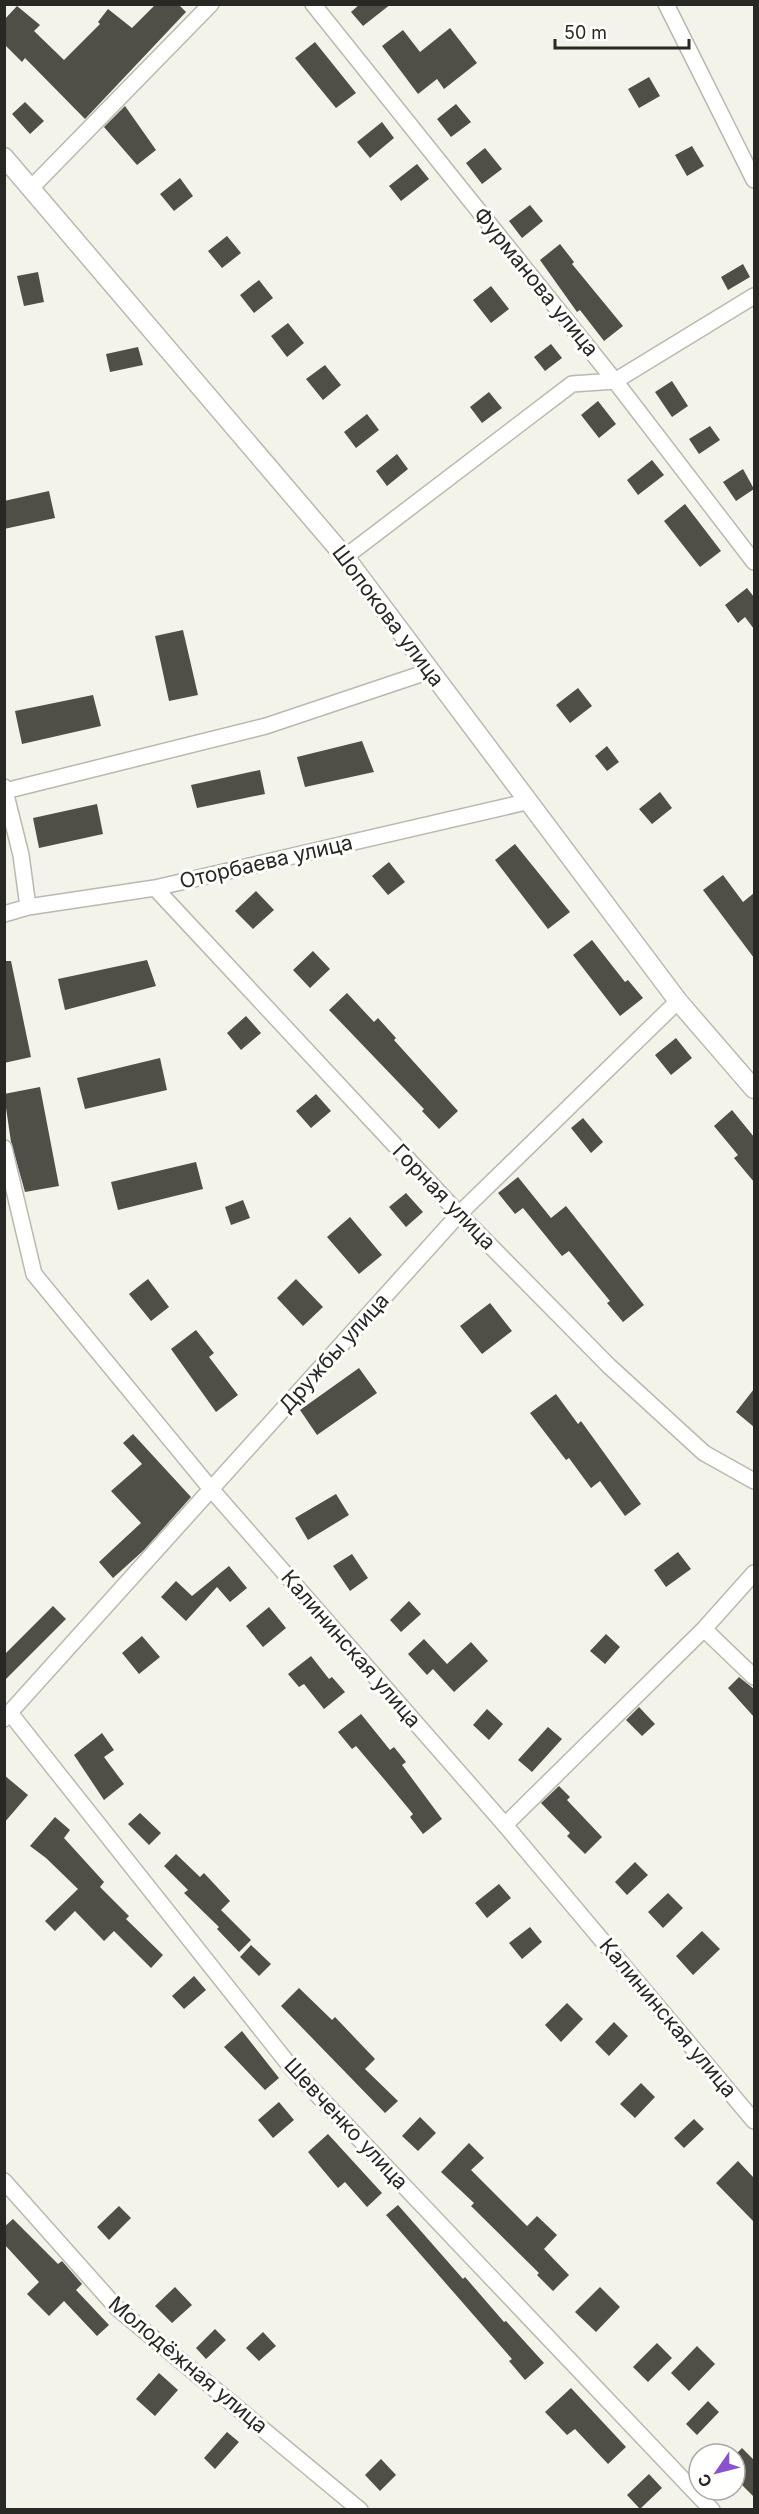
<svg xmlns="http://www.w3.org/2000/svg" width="759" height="2514" viewBox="0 0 759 2514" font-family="Inter,sans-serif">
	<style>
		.building { fill: #4f4f47 }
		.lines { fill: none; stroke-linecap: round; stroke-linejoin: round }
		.minor-casing { stroke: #bab9b0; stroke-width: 18 }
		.tertiary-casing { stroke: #bab9b0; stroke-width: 21 }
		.minor { stroke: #fff; stroke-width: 15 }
		.tertiary { stroke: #fff; stroke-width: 18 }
		.labels { text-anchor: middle; stroke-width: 6; stroke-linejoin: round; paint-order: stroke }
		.street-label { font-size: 21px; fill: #282825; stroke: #fffffe }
	</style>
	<rect width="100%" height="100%" fill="#f3f3e9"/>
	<!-- building -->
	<path class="building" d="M 156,4 L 178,4 L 186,12 L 85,119 L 25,58 L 22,62 L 4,44 L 4,20 L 17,6 L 40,25 L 34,31 L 64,60 L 100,24 L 98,22 L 108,9 L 132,28 Z
		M 360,4 L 391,4 L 363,26 L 351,12 Z
		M 450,28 L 477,63 L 444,89 L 437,79 L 418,94 L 382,46 L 403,30 L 420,52 Z
		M 315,42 L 356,93 L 336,108 L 295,58 Z
		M 649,77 L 660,96 L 639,108 L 628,89 Z
		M 25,102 L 44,121 L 30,134 L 12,114 Z
		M 456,104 L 471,122 L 451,137 L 437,119 Z
		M 125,106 L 156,150 L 137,165 L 104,127 Z
		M 382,122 L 394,138 L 370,158 L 357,142 Z
		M 692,146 L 704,166 L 687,176 L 675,155 Z
		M 485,148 L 502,169 L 482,184 L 466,163 Z
		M 417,164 L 429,179 L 401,201 L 389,186 Z
		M 180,178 L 193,196 L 174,211 L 160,194 Z
		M 530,205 L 543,221 L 522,238 L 509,221 Z
		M 227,236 L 241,253 L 222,268 L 208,251 Z
		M 560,244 L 574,262 L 572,264 L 623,326 L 604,341 L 580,310 L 577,312 L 540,260 Z
		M 743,264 L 750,277 L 728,290 L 721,277 Z
		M 38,272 L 44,302 L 24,306 L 17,276 Z
		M 259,280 L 273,298 L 254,313 L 240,295 Z
		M 491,286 L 509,309 L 491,323 L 473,300 Z
		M 288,323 L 304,343 L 287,357 L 271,336 Z
		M 551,344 L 562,358 L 545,371 L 534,357 Z
		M 138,347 L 143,365 L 110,372 L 106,354 Z
		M 325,365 L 341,385 L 323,400 L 306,379 Z
		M 672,381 L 688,406 L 672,417 L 655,392 Z
		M 489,392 L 502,408 L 482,423 L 470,407 Z
		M 598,401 L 616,424 L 599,438 L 581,415 Z
		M 367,414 L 379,430 L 356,448 L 344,432 Z
		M 710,426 L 720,440 L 699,454 L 689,439 Z
		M 397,454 L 408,469 L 387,486 L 376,471 Z
		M 652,460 L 664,475 L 638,495 L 627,480 Z
		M 743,469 L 754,489 L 736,501 L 723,482 Z
		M 49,491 L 55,518 L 4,529 L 4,501 Z
		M 685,504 L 721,551 L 700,567 L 664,521 Z
		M 747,588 L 754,597 L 754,629 L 745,617 L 738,623 L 725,605 Z
		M 183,630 L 198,695 L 169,701 L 155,636 Z
		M 578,688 L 592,706 L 570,723 L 556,705 Z
		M 93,695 L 101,726 L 22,744 L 15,711 Z
		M 362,741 L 374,772 L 305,787 L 297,757 Z
		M 607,746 L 619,762 L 607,771 L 595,756 Z
		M 260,770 L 265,794 L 197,808 L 191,785 Z
		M 660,792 L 672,808 L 652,824 L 639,809 Z
		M 97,804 L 103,834 L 39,848 L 33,818 Z
		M 515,844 L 570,912 L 548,929 L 495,860 Z
		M 389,862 L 405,882 L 388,895 L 372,876 Z
		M 723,875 L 743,902 L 754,893 L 754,958 L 703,890 Z
		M 256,891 L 274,910 L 253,929 L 235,911 Z
		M 592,940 L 625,982 L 628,980 L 643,998 L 620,1016 L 573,955 Z
		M 313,951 L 330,969 L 310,988 L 293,970 Z
		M 147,960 L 156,986 L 65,1010 L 58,979 Z
		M 4,961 L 11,961 L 31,1057 L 4,1063 Z
		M 347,993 L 374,1022 L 378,1018 L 396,1038 L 394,1040 L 458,1111 L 439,1129 L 422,1111 L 424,1109 L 329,1010 Z
		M 246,1016 L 261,1033 L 241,1050 L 227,1033 Z
		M 676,1038 L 692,1058 L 671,1075 L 655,1055 Z
		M 160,1058 L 167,1090 L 85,1109 L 77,1078 Z
		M 40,1087 L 59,1186 L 25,1192 L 11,1142 L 4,1094 Z
		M 316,1094 L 331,1111 L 311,1128 L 296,1111 Z
		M 732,1110 L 754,1137 L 754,1182 L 734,1158 L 738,1155 L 714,1126 Z
		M 583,1118 L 603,1142 L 591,1153 L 571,1128 Z
		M 196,1162 L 203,1189 L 118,1210 L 111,1182 Z
		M 518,1177 L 551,1218 L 566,1206 L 644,1305 L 623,1322 L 607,1303 L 610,1301 L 569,1251 L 562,1256 L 523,1208 L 515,1214 L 498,1193 Z
		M 406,1193 L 423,1212 L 406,1227 L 389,1207 Z
		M 243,1200 L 250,1218 L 231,1225 L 225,1207 Z
		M 350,1217 L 382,1255 L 359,1274 L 327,1237 Z
		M 148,1279 L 169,1307 L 151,1321 L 129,1294 Z
		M 296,1279 L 323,1307 L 303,1326 L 277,1298 Z
		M 490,1303 L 512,1331 L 482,1354 L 460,1326 Z
		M 196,1330 L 214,1353 L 209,1357 L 238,1395 L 216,1412 L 171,1349 Z
		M 359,1368 L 377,1393 L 317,1435 L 300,1410 Z
		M 754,1389 L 754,1427 L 736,1412 Z
		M 556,1394 L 578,1424 L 581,1421 L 641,1504 L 625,1516 L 600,1481 L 591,1488 L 569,1458 L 566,1460 L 530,1413 Z
		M 133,1434 L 191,1497 L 144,1550 L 113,1578 L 99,1562 L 141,1523 L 111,1491 L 142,1464 L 123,1443 Z
		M 336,1494 L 349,1515 L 308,1540 L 295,1518 Z
		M 678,1552 L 691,1569 L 666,1587 L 654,1570 Z
		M 352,1554 L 368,1578 L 350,1591 L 333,1566 Z
		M 229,1566 L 247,1588 L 230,1602 L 217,1587 L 186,1621 L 161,1597 L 176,1581 L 192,1596 Z
		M 409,1601 L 421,1614 L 401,1632 L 390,1620 Z
		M 53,1606 L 66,1619 L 4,1681 L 4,1655 Z
		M 269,1607 L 286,1628 L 263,1647 L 246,1626 Z
		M 606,1634 L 620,1647 L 605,1664 L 590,1651 Z
		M 142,1636 L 160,1657 L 139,1674 L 122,1653 Z
		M 424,1639 L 447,1664 L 471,1642 L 488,1661 L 454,1692 L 433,1669 L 427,1675 L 408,1654 Z
		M 311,1656 L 329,1679 L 332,1677 L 345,1692 L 324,1709 L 304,1684 L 299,1687 L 288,1674 Z
		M 739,1677 L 754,1689 L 754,1717 L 728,1688 Z
		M 639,1707 L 655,1724 L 642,1736 L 626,1720 Z
		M 487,1709 L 503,1724 L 489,1740 L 473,1725 Z
		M 361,1714 L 390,1750 L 394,1747 L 406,1762 L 402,1765 L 442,1819 L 423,1834 L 410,1817 L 413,1814 L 384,1779 L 356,1746 L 352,1749 L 338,1732 Z
		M 548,1727 L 562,1739 L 532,1772 L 518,1760 Z
		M 102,1733 L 114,1750 L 104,1757 L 124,1784 L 104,1800 L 74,1755 Z
		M 4,1775 L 28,1795 L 4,1823 Z
		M 559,1786 L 570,1797 L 567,1800 L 602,1837 L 585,1854 L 567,1836 L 570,1833 L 541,1803 Z
		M 140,1813 L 161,1833 L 149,1845 L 128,1824 Z
		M 55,1817 L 70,1830 L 64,1838 L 104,1882 L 100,1887 L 129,1916 L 126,1919 L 163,1955 L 151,1968 L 114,1931 L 104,1941 L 75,1911 L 55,1931 L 45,1921 L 78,1889 L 46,1858 L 30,1846 Z
		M 176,1854 L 200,1877 L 204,1873 L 230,1901 L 221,1910 L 251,1940 L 239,1952 L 217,1929 L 219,1927 L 184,1893 L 188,1890 L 164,1866 Z
		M 635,1862 L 648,1875 L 627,1895 L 615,1882 Z
		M 499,1884 L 511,1898 L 487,1918 L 475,1903 Z
		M 668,1893 L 683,1908 L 663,1928 L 648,1912 Z
		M 530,1927 L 542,1942 L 522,1959 L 509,1943 Z
		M 702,1931 L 720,1949 L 693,1975 L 676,1956 Z
		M 251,1945 L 271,1964 L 259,1976 L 240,1957 Z
		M 194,1976 L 206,1990 L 184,2009 L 172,1996 Z
		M 299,1988 L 332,2020 L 335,2017 L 375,2059 L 365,2069 L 398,2101 L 385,2113 L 281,2006 Z
		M 567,2003 L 583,2019 L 561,2042 L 545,2025 Z
		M 614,2022 L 628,2036 L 609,2056 L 595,2042 Z
		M 242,2031 L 279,2078 L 265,2090 L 224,2047 Z
		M 641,2083 L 655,2097 L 635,2118 L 620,2104 Z
		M 279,2102 L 294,2120 L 273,2138 L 258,2120 Z
		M 420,2117 L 436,2133 L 418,2151 L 402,2136 Z
		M 694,2119 L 704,2129 L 684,2148 L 674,2138 Z
		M 328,2134 L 382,2193 L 367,2207 L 345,2182 L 338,2188 L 308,2152 Z
		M 469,2143 L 484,2158 L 471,2170 L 527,2226 L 537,2216 L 557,2235 L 544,2249 L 569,2275 L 553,2291 L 537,2275 L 539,2273 L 471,2206 L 474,2203 L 441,2172 Z
		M 738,2161 L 754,2178 L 754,2222 L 716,2183 Z
		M 398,2205 L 463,2279 L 465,2277 L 504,2322 L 506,2321 L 544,2363 L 525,2380 L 509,2361 L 512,2359 L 386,2215 Z
		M 119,2206 L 131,2218 L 109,2240 L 97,2227 Z
		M 13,2219 L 58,2264 L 62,2261 L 82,2284 L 76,2290 L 109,2325 L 97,2336 L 64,2301 L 49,2316 L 27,2294 L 39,2282 L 4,2244 L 4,2227 Z
		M 175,2287 L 192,2305 L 172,2323 L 155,2306 Z
		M 600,2287 L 620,2307 L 596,2332 L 575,2312 Z
		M 215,2329 L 226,2340 L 206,2359 L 196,2348 Z
		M 263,2332 L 276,2346 L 259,2361 L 246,2348 Z
		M 657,2343 L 672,2358 L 648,2382 L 633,2367 Z
		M 697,2346 L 715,2364 L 689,2391 L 671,2373 Z
		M 159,2373 L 178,2390 L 155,2416 L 136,2399 Z
		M 571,2388 L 626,2447 L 608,2464 L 575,2429 L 567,2435 L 545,2412 Z
		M 708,2401 L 719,2412 L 697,2435 L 686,2424 Z
		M 227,2432 L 239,2442 L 215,2469 L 204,2458 Z
		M 742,2448 L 754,2460 L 754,2497 L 735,2478 L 735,2455 Z
		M 381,2459 L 396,2475 L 380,2491 L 365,2475 Z
		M 649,2474 L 662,2488 L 640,2509 L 627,2495 Z"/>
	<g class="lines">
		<!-- minor casing -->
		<g class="minor-casing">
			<path id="minor" d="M 313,4 L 615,381 L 754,562
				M 666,4 L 754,180
				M 32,187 L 211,4
				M 345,557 L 572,384 L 615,381 L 754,296
				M 4,787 L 21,855 L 28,907
				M 5,791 L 266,726 L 430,671
				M 155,888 L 459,1214 L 609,1366 L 704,1453 L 754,1481
				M 4,914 L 28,907 L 155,888 L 526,802
				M 4,1148 L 34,1274 L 211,1489 L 505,1825 L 754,2121
				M 704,1629 L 754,1677
				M 10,1713 L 290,2066 L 712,2510
				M 4,1719 L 459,1214 L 678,1001
				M 505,1825 L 704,1629 L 754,1573
				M 4,2181 L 117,2308 L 360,2510"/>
		</g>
		<!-- tertiary casing -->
		<g class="tertiary-casing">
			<path id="tertiary" d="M 4,157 L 345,557 L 678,1001 L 754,1089"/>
		</g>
		<!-- minor -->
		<use href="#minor" class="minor"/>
		<!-- tertiary -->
		<use href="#tertiary" class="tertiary"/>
	</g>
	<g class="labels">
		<!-- street labels -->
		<g class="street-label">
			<text transform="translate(536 282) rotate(51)" y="7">Фурманова улица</text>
			<text transform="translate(388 616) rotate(53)" y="7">Шопокова улица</text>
			<text transform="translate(266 862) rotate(-13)" y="7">Оторбаева улица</text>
			<text transform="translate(444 1197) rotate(46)" y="7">Горная улица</text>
			<text transform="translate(334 1353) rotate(-48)" y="7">Дружбы улица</text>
			<text transform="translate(351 1649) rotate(49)" y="7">Калининская улица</text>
			<text transform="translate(668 2018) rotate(50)" y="7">Калининская улица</text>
			<text transform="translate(346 2124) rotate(47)" y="7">Шевченко улица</text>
			<text transform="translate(188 2365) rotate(40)" y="7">Молодёжная улица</text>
		</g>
	</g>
	<!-- border -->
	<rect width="759" height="2514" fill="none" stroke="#282825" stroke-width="12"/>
	<!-- north arrow -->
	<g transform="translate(717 2472) rotate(235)"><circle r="28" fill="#fffffe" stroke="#a9a9a7" stroke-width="1.5"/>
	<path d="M0-4.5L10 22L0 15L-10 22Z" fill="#8a53cb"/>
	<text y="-9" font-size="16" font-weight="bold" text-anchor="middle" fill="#282825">С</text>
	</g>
	<!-- scale -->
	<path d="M555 39v9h134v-9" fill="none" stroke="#282825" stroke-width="3"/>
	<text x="564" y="39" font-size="18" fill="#282825" stroke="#fffffe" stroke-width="4.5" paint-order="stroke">50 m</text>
</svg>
